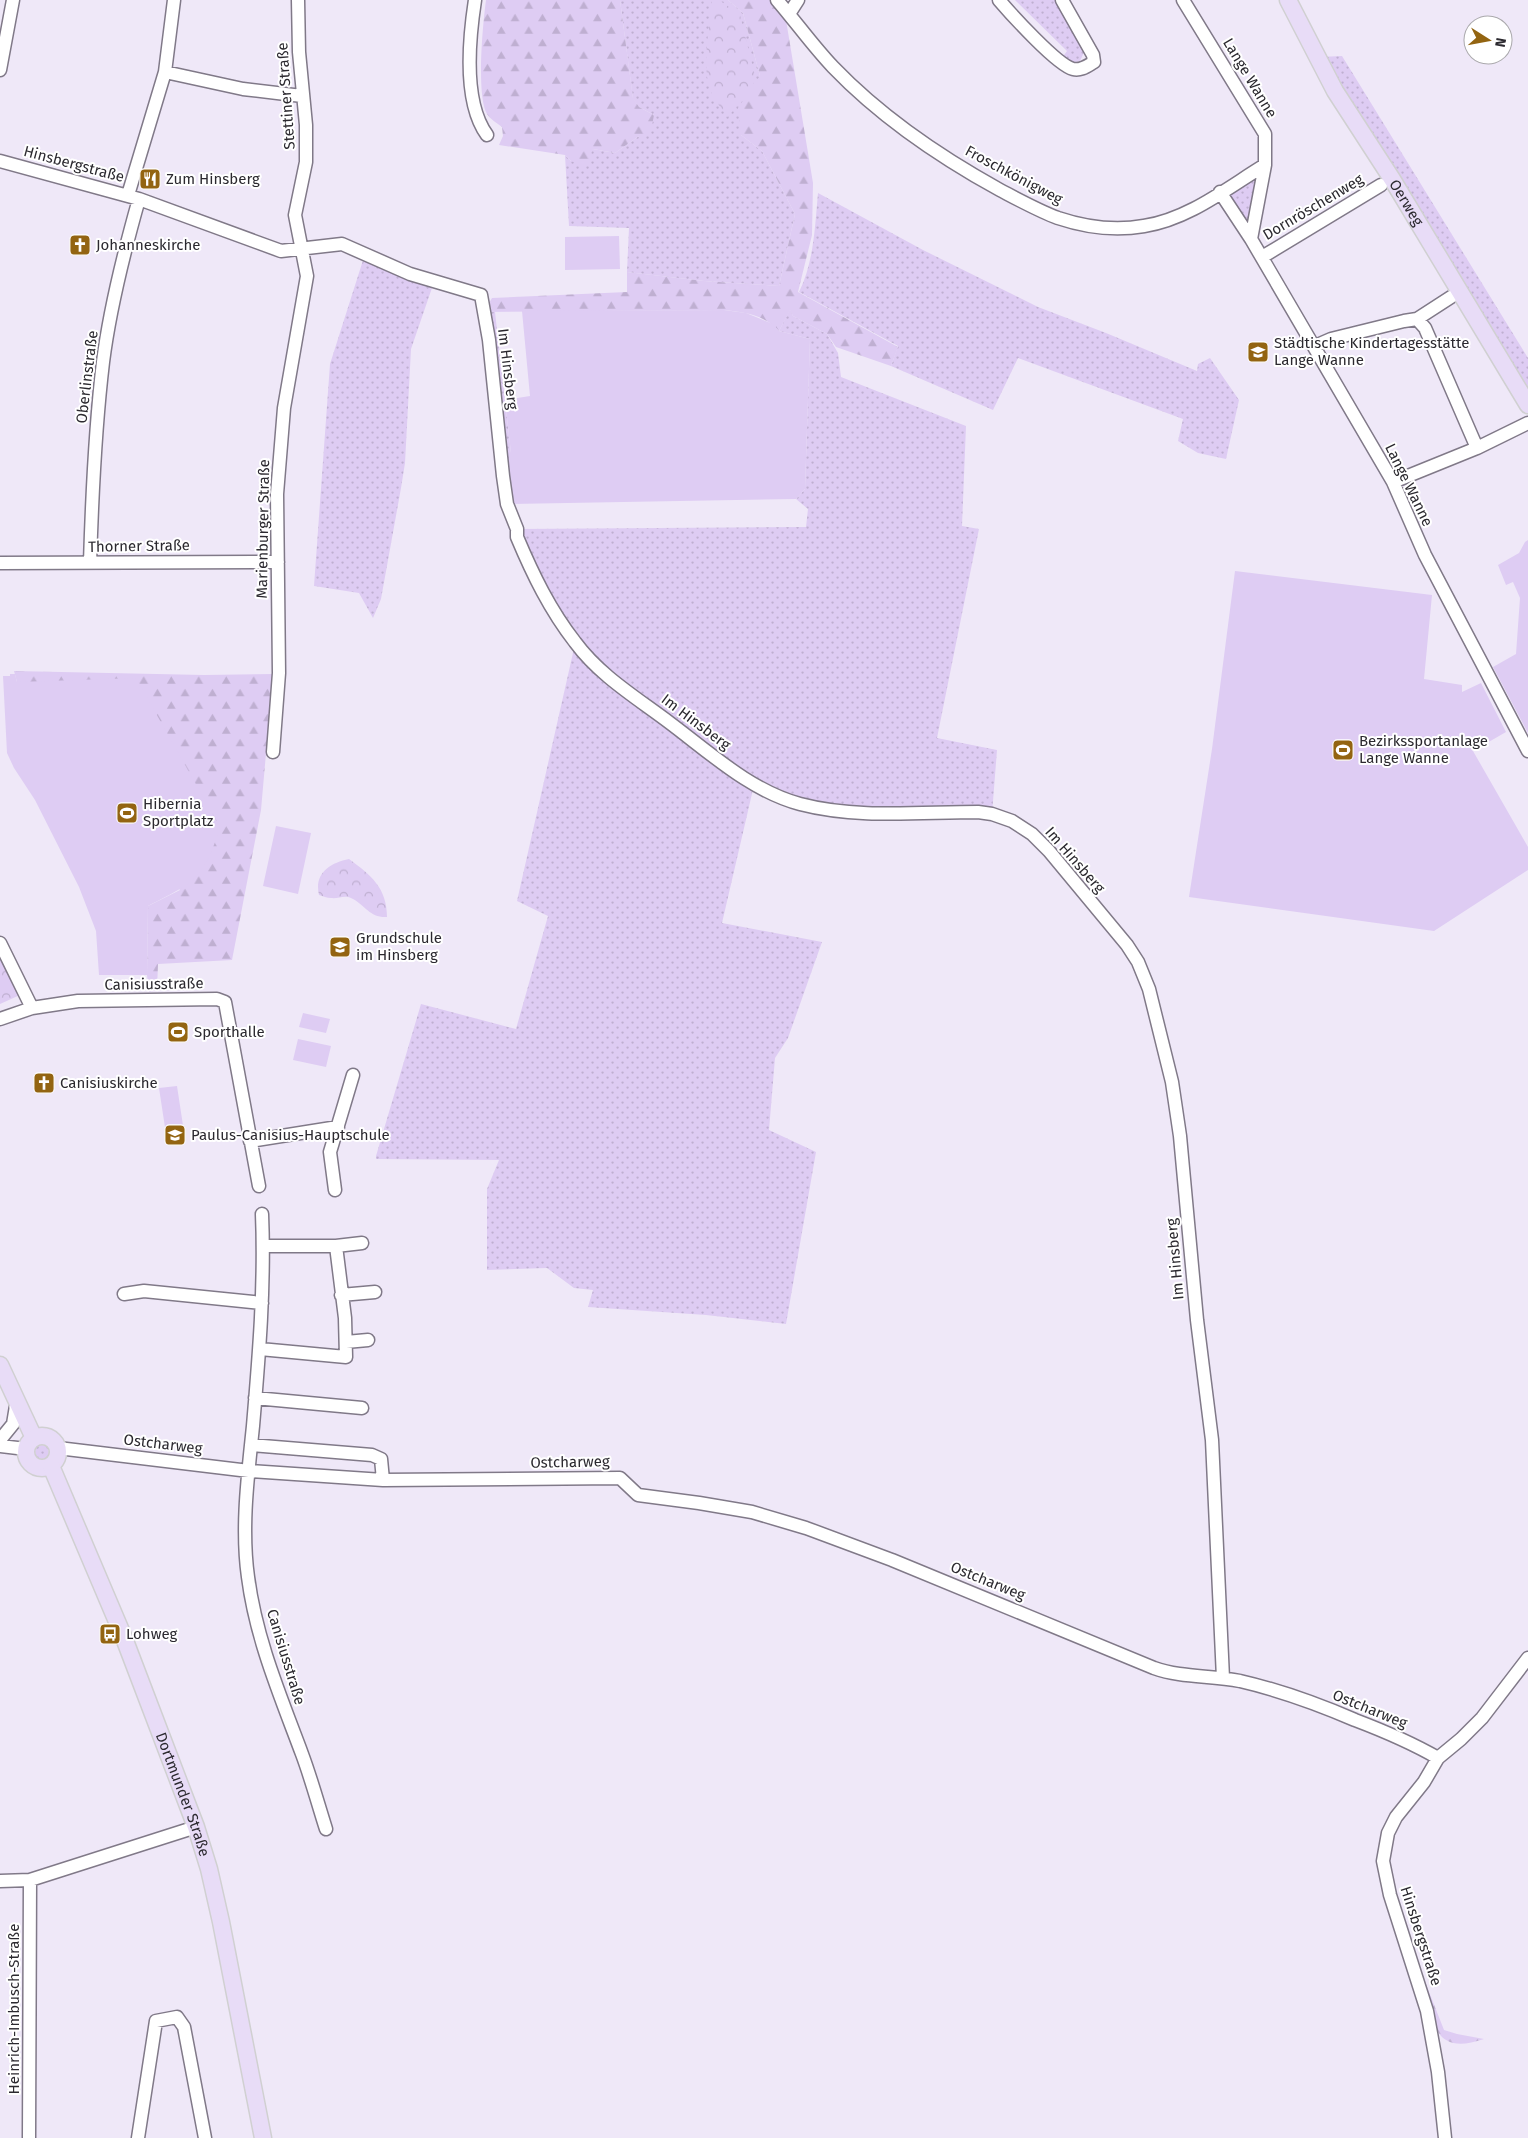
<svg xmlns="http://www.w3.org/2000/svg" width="1528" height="2138" viewBox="0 0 1528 2138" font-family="'Fira Sans',sans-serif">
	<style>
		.grass { fill: url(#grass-dots) }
		.forest { fill: url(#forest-firs) }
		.park { fill: url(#park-crowns) }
		.pitch { fill: #deccf3 }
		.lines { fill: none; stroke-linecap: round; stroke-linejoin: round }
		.minor-casing { stroke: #807988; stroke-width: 15 }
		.major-casing { stroke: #d0d0d1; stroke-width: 19 }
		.minor { stroke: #fff; stroke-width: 12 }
		.major { stroke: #e8dcf7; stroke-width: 16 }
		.labels { text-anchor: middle; stroke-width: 4; stroke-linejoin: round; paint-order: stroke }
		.street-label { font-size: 15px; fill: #2b292f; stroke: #fff }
		.poi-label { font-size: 15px; fill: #2b292f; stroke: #fff; text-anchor: start }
	</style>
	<defs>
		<pattern id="grass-dots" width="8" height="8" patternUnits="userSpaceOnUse" patternTransform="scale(1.25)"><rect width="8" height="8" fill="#deccf3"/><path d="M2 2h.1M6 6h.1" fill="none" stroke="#bfafd1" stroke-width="1.8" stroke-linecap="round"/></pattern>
		<pattern id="forest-firs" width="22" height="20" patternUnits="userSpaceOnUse" patternTransform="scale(1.25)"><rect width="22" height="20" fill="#deccf3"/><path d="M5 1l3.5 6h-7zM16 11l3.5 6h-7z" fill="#bfafd1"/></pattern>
		<pattern id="park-crowns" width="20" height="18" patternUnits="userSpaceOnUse" patternTransform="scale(1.25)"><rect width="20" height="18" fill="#deccf3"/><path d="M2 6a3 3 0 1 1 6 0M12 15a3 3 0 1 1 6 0" fill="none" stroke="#bfafd1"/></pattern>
	</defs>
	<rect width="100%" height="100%" fill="#efe8f8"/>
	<!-- grass -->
	<path class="grass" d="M 620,0 L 728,0 L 743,13 L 760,76 L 741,135 L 762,151 L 795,214 L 779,286 L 704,281 L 627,272 L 629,228 L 569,226 L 565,155 L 571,161 L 593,149 L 615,153 L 639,136 L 654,115 L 639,107 L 633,99 Z
		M 1015,0 L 1056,0 L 1085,50 L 1080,61 L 1072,63 L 1062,58 L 1067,51 Z
		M 1342,56 L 1528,358 L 1528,398 L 1319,57 Z
		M 1255,177 L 1256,179 L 1249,219 L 1244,219 L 1230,196 L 1230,192 Z
		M 818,193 L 923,250 L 1038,307 L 1106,333 L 1197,371 L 1198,364 L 1210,358 L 1239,400 L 1226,459 L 1198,453 L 1178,441 L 1183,419 L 1018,358 L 993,410 L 891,366 L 898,346 L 799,292 C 814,262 815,226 818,193 Z
		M 365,254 L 434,282 L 411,349 L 405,463 L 401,488 L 381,599 L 373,618 L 359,593 L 314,586 L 330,364 Z
		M 790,309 L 793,316 L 827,334 L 838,353 L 841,377 L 966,426 L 962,526 L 979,529 L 937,738 L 997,750 L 992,814 L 844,811 L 754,785 L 722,923 L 822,942 L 788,1038 L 775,1058 L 769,1130 L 816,1152 L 786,1324 L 706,1315 L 588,1307 L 593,1290 L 574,1288 L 547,1268 L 487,1270 L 487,1189 L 499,1160 L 376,1159 L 376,1156 L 421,1004 L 516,1029 L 548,916 L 517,901 L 575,644 L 517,529 L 806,527 L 808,509 L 796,499 L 805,489 L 810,339 L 779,331 Z
		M 484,312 L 495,312 L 511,453 L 511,504 Z
		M35 1452a7 7 0 1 1 14 0a7 7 0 1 1-14 0Z"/>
	<!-- forest -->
	<path class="forest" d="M 486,0 L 620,0 L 633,98 L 639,107 L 654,115 L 650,136 L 639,136 L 615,153 L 593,149 L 585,166 L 571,161 L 565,155 L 499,145 L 503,136 L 502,127 C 497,123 490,119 487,114 C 476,95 483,23 486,0 Z
		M 728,0 L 771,0 L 785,14 L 813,183 L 812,235 L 798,292 L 898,347 L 891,366 L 836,347 L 827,334 L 793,316 L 790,310 L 779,331 C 765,315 744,312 724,310 L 484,312 L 492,298 L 627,292 L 627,272 L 704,281 L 779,286 L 795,214 L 762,151 L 741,135 L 738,108 L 760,76 L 743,13 Z
		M 14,671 L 204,675 L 273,674 L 261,810 L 232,960 L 158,964 L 157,990 L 149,992 L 147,975 L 148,906 L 180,890 L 17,682 Z
		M 1424,1979 L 1444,2030 L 1457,2034 L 1484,2039 C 1432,2057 1433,2020 1421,1982 Z"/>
	<!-- park -->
	<path class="park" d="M 712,0 L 719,0 L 740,15 L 756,80 L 728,117 C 723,110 716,102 712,94 C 700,70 710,27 712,0 Z
		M 349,859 C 371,875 387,888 387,917 C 370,918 366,906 353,899 C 345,894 339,899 331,898 C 327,898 323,896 319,895 C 314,874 329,863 349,859 Z
		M 0,954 L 20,995 L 0,1004 Z"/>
	<!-- pitch -->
	<path class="pitch" d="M 619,236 L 620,269 L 565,270 L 565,237 Z
		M 724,310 L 746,313 L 773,324 L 779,331 L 810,339 L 805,489 L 796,499 L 511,504 L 511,453 L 505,400 L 530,396 L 522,311 Z
		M 1528,540 L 1528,733 L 1493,667 L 1516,654 L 1520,598 L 1513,582 L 1506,585 L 1498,565 L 1519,553 L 1525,542 Z
		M 1235,571 L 1432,595 L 1424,679 L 1462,685 L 1462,692 L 1481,683 L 1506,732 L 1473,751 L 1528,847 L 1528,870 L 1434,931 L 1189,897 L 1212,749 Z
		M 10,674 L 15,674 L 17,682 L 136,678 L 220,827 C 204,879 195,882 148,906 L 147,975 L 99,975 L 96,931 L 79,887 L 35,800 L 14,768 L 7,753 L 3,676 L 10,676 Z
		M 276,826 L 311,833 L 298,894 L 263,886 Z
		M 303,1013 L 330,1019 L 326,1033 L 299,1027 Z
		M 298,1039 L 331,1046 L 326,1067 L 293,1060 Z
		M 177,1086 L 184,1132 L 166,1134 L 159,1088 Z"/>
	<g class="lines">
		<!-- minor casing -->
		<g class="minor-casing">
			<path id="minor" d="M 475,0 C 469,39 463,102 487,135
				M 777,0 C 796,22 813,46 833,67 C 881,117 940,157 1000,190 C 1019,200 1039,211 1058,218 C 1085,227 1116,231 1144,226 C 1189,219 1227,188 1265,165
				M 999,0 C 1011,14 1057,65 1073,69 C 1081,71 1087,66 1094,62 L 1093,55 L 1062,0
				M 1183,0 L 1265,134 L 1265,165 L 1251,239 L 1393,482 L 1425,555 L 1528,751
				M 789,14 L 798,0
				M 0,70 L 13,0
				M 165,72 L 243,89 L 302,96
				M 0,161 L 139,199 L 281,251 L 342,244 L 410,274 L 481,295 L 489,340 L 503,476 L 507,504 L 517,529 L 517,537 C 533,575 550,610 575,642 C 600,676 637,698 670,723 C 710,753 751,791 800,804 C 857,819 920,812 978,812 L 992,814 L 1012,821 L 1032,834 L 1049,851 L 1127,945 L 1138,962 L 1149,989 L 1172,1082 L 1180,1136 L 1197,1320 L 1212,1440 L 1223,1678
				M 1220,192 L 1251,239
				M 128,195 L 165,72 L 174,0
				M 1262,257 L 1381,185
				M 1417,319 L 1425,328 L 1477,448
				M 1315,346 L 1331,339 L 1404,321 L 1417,319 L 1451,297
				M 1398,480 L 1477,448 L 1528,423
				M 0,563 L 278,562
				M 90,563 C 92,496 95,429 103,362 C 110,307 124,252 139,199
				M 273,752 L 279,673 L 277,494 L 284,408 L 307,276 L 295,215 L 306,162 L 306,125 L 299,52 L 298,0
				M 0,943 L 32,1008
				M 0,1019 L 32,1008 L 78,1001 L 217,999 L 225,1002 L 259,1186
				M 250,1141 L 338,1127
				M 335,1190 L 330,1152 L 353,1075
				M 262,1214 C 265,1285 259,1356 253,1426 C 248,1475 241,1527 248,1577 C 256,1639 280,1695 302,1754 C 311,1778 318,1804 326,1829
				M 336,1246 L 362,1243
				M 124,1294 L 144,1291 L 262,1303
				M 341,1295 L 375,1292
				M 346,1342 L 368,1340
				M 260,1349 L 346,1357 L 345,1318 L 336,1246 L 263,1246
				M 255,1398 L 362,1408
				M 0,1440 L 13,1424 L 17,1400
				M 251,1445 L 372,1455 L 381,1459 L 383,1480
				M 0,1446 L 26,1449
				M 58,1448 L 249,1471 L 383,1480 L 620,1478 L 638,1495 L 699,1503 L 752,1512 L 806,1528 L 892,1560 L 1154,1668 C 1182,1678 1211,1675 1240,1681 C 1279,1690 1318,1704 1355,1720 C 1384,1731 1412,1743 1438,1758
				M 0,1881 L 30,1880 L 196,1827
				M 29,2138 L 30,1880
				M 138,2138 L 156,2021 L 177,2017 L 184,2027 L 205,2138
				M 1445,2138 L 1438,2072 L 1427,2011 L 1390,1895 L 1383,1861 L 1388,1833 L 1396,1817 L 1424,1782 L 1438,1758 L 1461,1739 L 1482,1718 L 1528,1658"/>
		</g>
		<!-- major casing -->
		<g class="major-casing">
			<g id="major">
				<path id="s1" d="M 1288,0 L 1335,91 L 1392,179 L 1528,405"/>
				<path d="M 0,1365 L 34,1438"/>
				<circle cx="42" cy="1452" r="16"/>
				<path id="s2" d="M 51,1466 L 124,1638 L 196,1827 L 209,1869 L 221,1922 L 263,2138"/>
			</g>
		</g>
		<!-- minor -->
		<use href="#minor" class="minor"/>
		<!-- major -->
		<use href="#major" class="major"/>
	</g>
	<!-- icons -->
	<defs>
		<g id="restaurant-square" transform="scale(1.125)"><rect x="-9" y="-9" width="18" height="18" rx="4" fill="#936411" stroke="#fff"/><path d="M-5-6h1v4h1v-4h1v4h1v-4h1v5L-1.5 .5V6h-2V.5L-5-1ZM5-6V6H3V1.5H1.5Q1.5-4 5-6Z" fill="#fff"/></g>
		<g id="church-square" transform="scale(1.125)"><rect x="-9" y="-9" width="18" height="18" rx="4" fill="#936411" stroke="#fff"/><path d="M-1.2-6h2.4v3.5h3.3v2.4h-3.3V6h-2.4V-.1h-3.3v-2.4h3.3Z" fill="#fff"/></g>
		<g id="school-square" transform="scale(1.125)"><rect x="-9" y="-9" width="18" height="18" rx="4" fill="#936411" stroke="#fff"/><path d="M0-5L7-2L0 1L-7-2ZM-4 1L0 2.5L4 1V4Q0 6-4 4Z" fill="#fff"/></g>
		<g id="stadium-square" transform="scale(1.125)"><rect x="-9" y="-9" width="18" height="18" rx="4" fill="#936411" stroke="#fff"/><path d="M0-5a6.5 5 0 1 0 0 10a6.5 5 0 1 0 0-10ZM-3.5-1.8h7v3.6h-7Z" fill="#fff"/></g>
		<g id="bus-square" transform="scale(1.125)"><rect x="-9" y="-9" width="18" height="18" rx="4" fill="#936411" stroke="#fff"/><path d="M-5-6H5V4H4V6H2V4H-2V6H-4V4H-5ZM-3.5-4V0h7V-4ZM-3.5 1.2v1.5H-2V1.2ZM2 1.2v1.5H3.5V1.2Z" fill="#fff"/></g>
	</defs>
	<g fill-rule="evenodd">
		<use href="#restaurant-square" x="150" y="179"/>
		<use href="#church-square" x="80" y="245"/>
		<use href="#school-square" x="1258" y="352"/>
		<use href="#stadium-square" x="1343" y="750"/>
		<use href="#stadium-square" x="127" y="813"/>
		<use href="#school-square" x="340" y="947"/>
		<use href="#stadium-square" x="178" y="1032"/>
		<use href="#church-square" x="44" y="1083"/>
		<use href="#school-square" x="175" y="1135"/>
		<use href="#bus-square" x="110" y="1634"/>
	</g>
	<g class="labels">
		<!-- street labels -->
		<g class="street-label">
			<text transform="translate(1250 78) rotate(59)" y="5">Lange Wanne</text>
			<text transform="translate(286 96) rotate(-94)" y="5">Stettiner Straße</text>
			<text transform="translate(74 164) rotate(15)" y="5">Hinsbergstraße</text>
			<text transform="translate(1014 175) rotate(28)" y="5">Froschkönigweg</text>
			<text dy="5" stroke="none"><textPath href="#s1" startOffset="235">Oerweg</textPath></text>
			<text transform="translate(1313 207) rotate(-31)" y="5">Dornröschenweg</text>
			<text transform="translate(508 369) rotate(83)" y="5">Im Hinsberg</text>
			<text transform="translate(87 377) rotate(-83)" y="5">Oberlinstraße</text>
			<text transform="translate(1409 485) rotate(64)" y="5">Lange Wanne</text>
			<text transform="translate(263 529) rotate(-89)" y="5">Marienburger Straße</text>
			<text transform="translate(139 546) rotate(-1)" y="5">Thorner Straße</text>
			<text transform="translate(696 722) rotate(37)" y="5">Im Hinsberg</text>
			<text transform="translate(1075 860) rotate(49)" y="5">Im Hinsberg</text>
			<text transform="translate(154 984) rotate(-1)" y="5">Canisiusstraße</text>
			<text transform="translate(1175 1259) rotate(-95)" y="5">Im Hinsberg</text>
			<text transform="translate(163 1444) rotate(7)" y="5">Ostcharweg</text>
			<text transform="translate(570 1462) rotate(-1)" y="5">Ostcharweg</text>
			<text transform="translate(988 1581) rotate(22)" y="5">Ostcharweg</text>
			<text transform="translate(286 1657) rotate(73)" y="5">Canisiusstraße</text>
			<text transform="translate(1370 1709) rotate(22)" y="5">Ostcharweg</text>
			<text dy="5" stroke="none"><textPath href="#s2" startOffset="354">Dortmunder Straße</textPath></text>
			<text transform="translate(1421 1936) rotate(72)" y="5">Hinsbergstraße</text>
			<text transform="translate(14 2009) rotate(-90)" y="5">Heinrich-Imbusch-Straße</text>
		</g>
		<!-- poi labels -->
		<g class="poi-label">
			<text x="166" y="184">Zum Hinsberg</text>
			<text x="96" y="250">Johanneskirche</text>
			<text x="1274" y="348">Städtische Kindertagesstätte<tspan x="1274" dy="17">Lange Wanne</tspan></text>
			<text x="1359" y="746">Bezirkssportanlage<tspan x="1359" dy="17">Lange Wanne</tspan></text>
			<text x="143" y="809">Hibernia<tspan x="143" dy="17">Sportplatz</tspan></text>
			<text x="356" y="943">Grundschule<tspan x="356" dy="17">im Hinsberg</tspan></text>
			<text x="194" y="1037">Sporthalle</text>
			<text x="60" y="1088">Canisiuskirche</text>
			<text x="191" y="1140">Paulus-Canisius-Hauptschule</text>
			<text x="126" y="1639">Lohweg</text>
		</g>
	</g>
	<!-- north arrow -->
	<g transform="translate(1488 40) rotate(101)"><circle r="24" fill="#ffffff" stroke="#aaa9ac"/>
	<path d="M0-4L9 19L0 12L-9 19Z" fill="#936411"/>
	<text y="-8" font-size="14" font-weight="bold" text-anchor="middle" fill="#2b292f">N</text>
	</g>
</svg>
